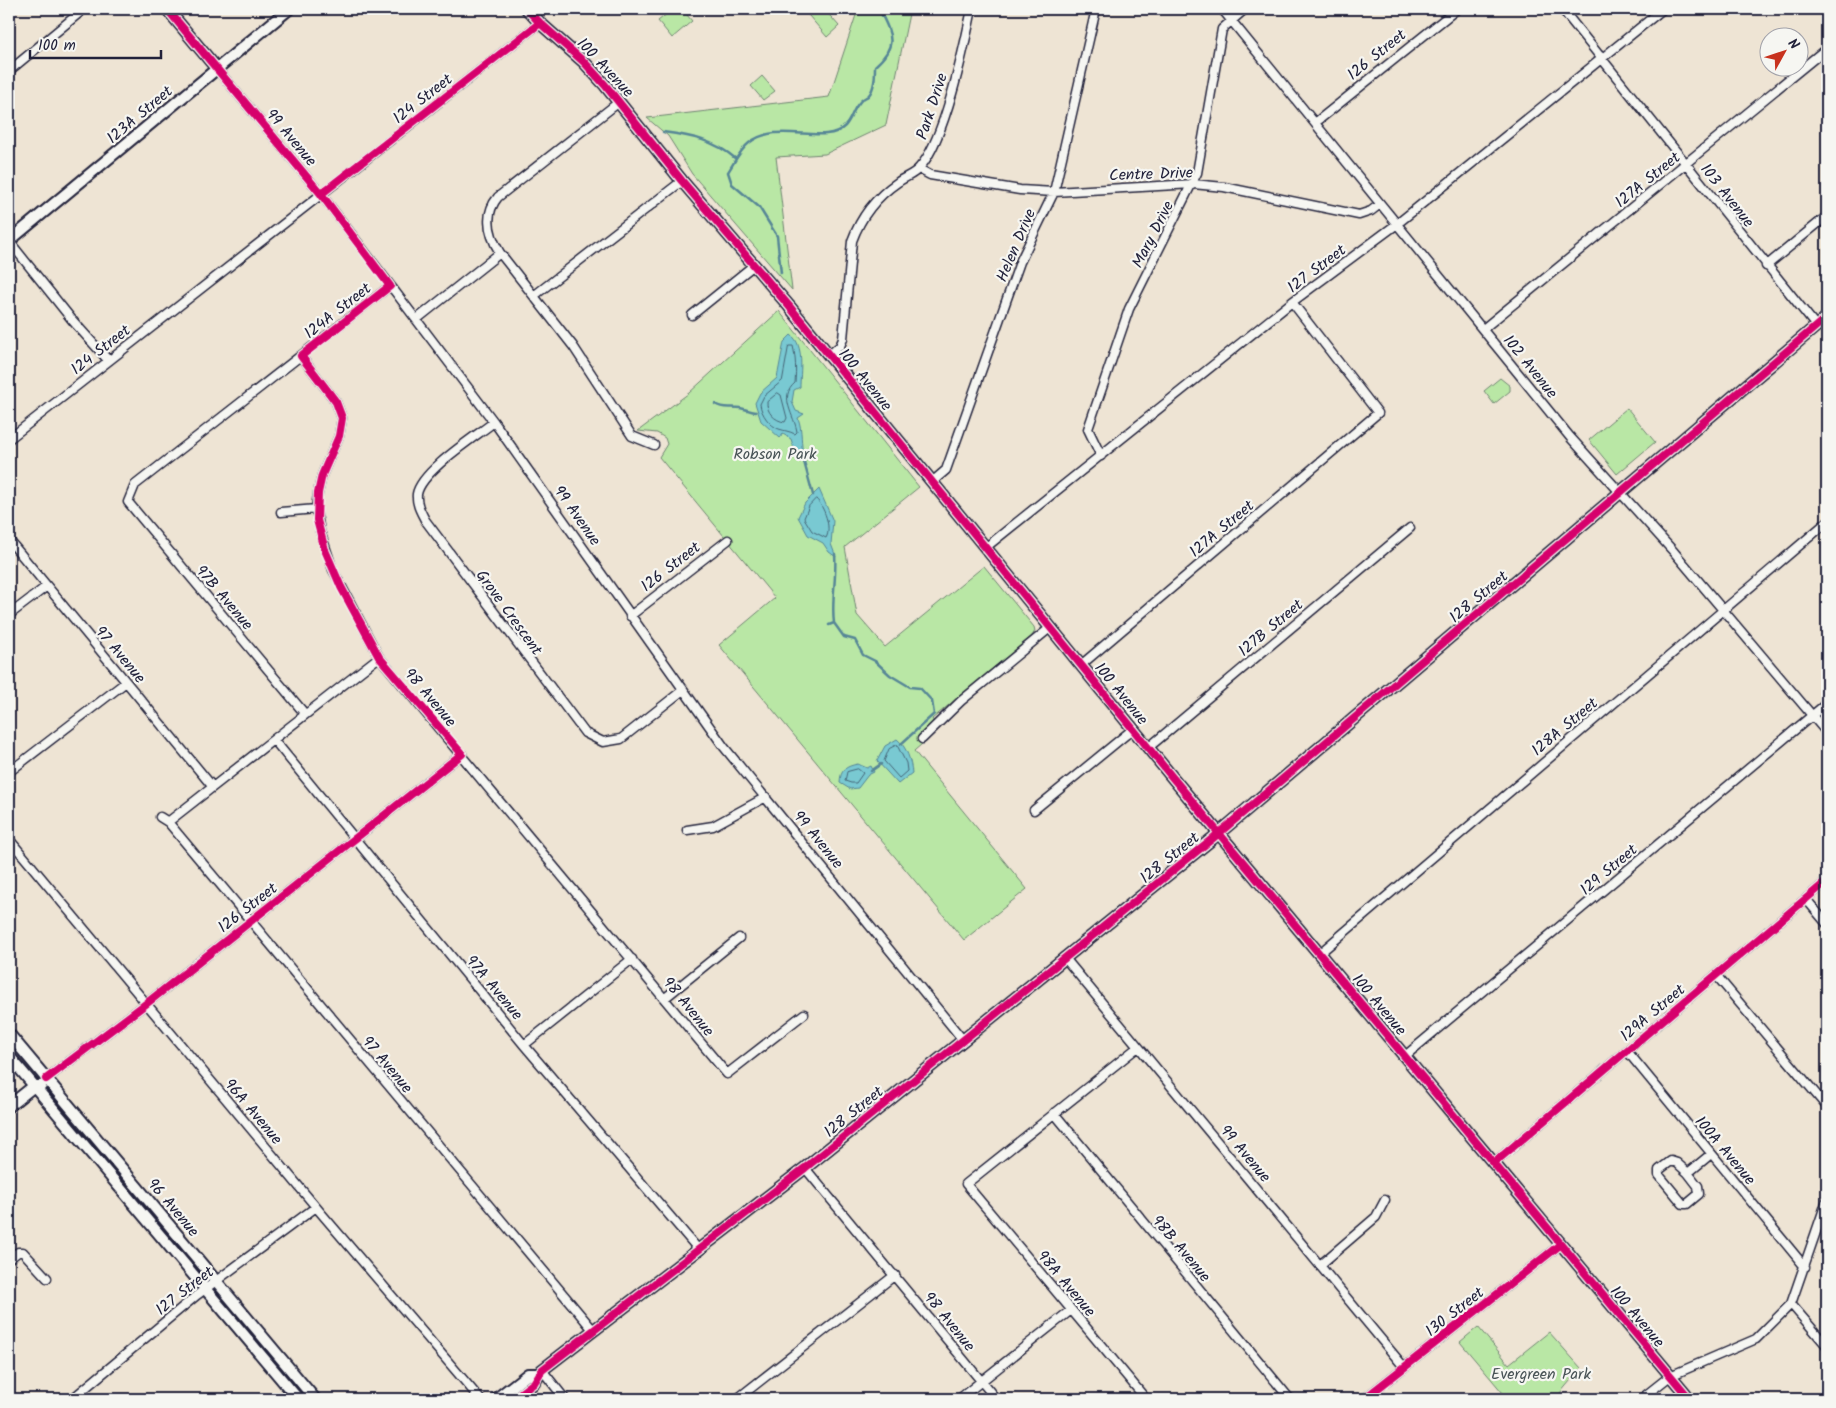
<svg xmlns="http://www.w3.org/2000/svg" width="1836" height="1408" viewBox="0 0 1836 1408" font-family="Kalam,sans-serif">
	<style>
		.green { fill: #b9e7a5; stroke: #6e8470 }
		.water { fill: #79c9d2; stroke: #568696 }
		.lines { fill: none; stroke-linecap: round; stroke-linejoin: round }
		.shore { stroke: #456577; stroke-width: 1 }
		.stream { stroke: #568696; stroke-width: 2.5 }
		.street-casing { stroke: #22223b; stroke-width: 11 }
		.secondary-casing { stroke: #22223b; stroke-width: 14 }
		.street { stroke: #f6f6f2; stroke-width: 8 }
		.secondary { stroke: #f6f6f2; stroke-width: 10 }
		.cycleway-casing { stroke: #f6f6f2; stroke-width: 11 }
		.cycleway { stroke: #d6006c; stroke-width: 8 }
		.labels { text-anchor: middle; stroke-width: 4.5; stroke-linejoin: round; paint-order: stroke }
		.street-label { font-size: 16px; fill: #22223b; stroke: #f6f6f2 }
		.park-label { font-size: 16px; fill: #485356; stroke: #f6f6f2 }
	</style>
	<rect width="100%" height="100%" fill="#eee4d4"/>
	<filter id="ink" filterUnits="userSpaceOnUse"><feTurbulence type="fractalNoise" baseFrequency=".02" numOctaves="2"/><feDisplacementMap in="SourceGraphic" scale="10" xChannelSelector="R" yChannelSelector="G"/><feConvolveMatrix kernelMatrix="1 2 1 2 8 2 1 2 1" color-interpolation-filters="sRGB"/></filter>
	<g filter="url(#ink)">
		<!-- green -->
		<path class="green" d="M 673,9 L 682,9 L 692,21 L 672,38 L 658,21 Z
			M 803,9 L 824,9 L 839,26 L 827,37 Z
			M 858,9 L 910,9 L 886,125 L 825,154 L 776,157 L 792,290 L 692,174 L 668,136 L 647,118 L 829,97 Z
			M 762,76 L 775,91 L 763,100 L 751,86 Z
			M 779,311 L 919,487 L 845,547 L 857,615 L 885,647 L 984,566 L 1034,627 L 1035,631 L 1032,636 L 932,719 L 939,729 L 914,751 L 1027,889 L 964,940 L 719,645 L 775,598 L 659,457 L 667,444 L 665,438 L 657,433 L 638,431 L 689,393 Z
			M 1500,378 L 1510,386 L 1510,391 L 1494,404 L 1484,391 Z
			M 1627,408 L 1655,442 L 1617,474 L 1589,440 Z
			M 1478,1327 L 1509,1364 L 1549,1332 L 1581,1368 L 1555,1399 L 1508,1399 L 1460,1342 Z"/>
		<!-- water -->
		<path class="water" d="M 791,335 C 805,345 800,373 800,387 L 794,390 L 792,402 L 796,411 L 804,414 L 798,418 C 803,431 800,444 804,457 L 798,461 L 791,439 L 783,434 L 780,438 L 761,421 L 755,403 L 760,393 L 777,378 L 784,342 Z
			M 819,489 L 833,521 L 831,544 L 836,557 L 829,552 L 823,543 L 808,535 L 798,517 L 805,503 Z
			M 897,739 C 907,747 911,761 912,773 L 898,784 L 877,761 L 885,746 Z
			M 858,764 L 867,768 L 871,766 L 874,772 L 868,775 L 858,788 L 850,789 L 840,783 C 840,770 846,766 858,764 Z"/>
		<g class="lines">
			<!-- shore -->
			<path class="shore" d="M 789,346 L 793,346 C 796,359 796,370 795,383 C 778,397 795,416 797,432 L 795,434 C 789,431 785,431 779,429 C 770,426 761,414 760,404 L 764,396 L 782,381 Z
				M 778,393 L 781,395 L 787,418 L 785,422 C 775,421 766,412 767,402 Z
				M 816,499 C 824,506 832,528 826,538 L 812,531 L 804,518 L 809,506 Z
				M 897,745 L 906,763 L 907,771 L 899,778 L 884,761 L 889,749 Z
				M 858,769 L 863,773 L 856,783 L 851,783 L 845,781 L 847,772 Z"/>
			<!-- stream -->
			<path class="stream" d="M 663,132 C 692,136 714,140 736,159
				M 781,273 L 777,236 L 759,207 L 732,184 L 728,172 C 734,163 740,150 749,143 C 779,119 824,147 845,126 C 851,120 853,109 859,103 C 861,99 865,98 868,96 C 875,89 875,75 875,66 C 899,45 891,34 879,9
				M 715,404 C 724,410 730,406 740,408 C 746,409 749,411 756,412
				M 803,458 L 813,495
				M 834,623 C 831,600 837,577 835,554
				M 829,625 L 834,623 L 844,637 L 855,640 L 863,655 L 875,661 L 890,675 L 910,687 L 920,688 L 932,701 L 934,714 L 901,744
				M 871,771 L 881,764"/>
			<!-- street casing -->
			<g class="street-casing">
				<path id="street" d="M 1222,9 L 1570,437 L 1674,552 L 1827,733
					M 1562,9 L 1816,326
					M 217,69 L 321,194 L 494,422 L 724,747 L 963,1040
					M 9,71 L 84,9
					M 1315,123 L 1457,9
					M 919,169 L 930,175 L 1020,190 L 1054,192 L 1193,184 L 1224,187 L 1359,215 L 1371,211 L 1380,204
					M 9,241 L 73,321 L 108,360
					M 500,253 L 573,346 L 632,436 L 654,445
					M 1766,266 L 1827,216
					M 535,295 L 682,181
					M 692,315 L 754,265
					M 417,319 L 500,253 C 489,235 483,215 498,197 L 619,102
					M 1483,329 L 1827,48
					M 829,355 L 840,346 L 843,339 L 852,241 C 861,216 876,197 898,182 C 905,177 915,174 920,167 C 945,139 964,48 972,9
					M 301,356 L 336,402 L 342,418 L 339,436 L 322,475 L 318,493 L 316,509 L 320,531 L 333,570 L 379,657 L 727,1074 L 804,1014
					M 494,422 C 475,437 421,471 417,494 C 416,504 421,512 425,520 L 585,733 L 603,742 L 621,739 L 683,690
					M 9,439 L 540,23
					M 1101,456 L 1088,429 L 1129,309 L 1197,173 L 1222,29 L 1245,9
					M 932,482 L 946,470 L 1020,262 L 1054,192 L 1096,9
					M 281,512 L 316,509
					M 9,540 L 212,786
					M 985,548 L 1292,302 L 1397,224 L 1663,9
					M 9,615 L 47,586
					M 630,616 L 728,540
					M 1081,665 L 1378,413 L 1292,302
					M 305,714 L 128,502 L 135,485 L 390,286
					M 922,739 L 961,701 L 1051,627
					M 274,740 L 524,1045 L 698,1249
					M 1148,748 L 1410,528
					M 9,772 L 126,682
					M 1034,810 L 1133,729
					M 160,817 L 168,822 L 594,1331
					M 168,822 L 379,657
					M 687,830 L 713,826 L 766,797
					M 9,839 L 321,1213 L 480,1399
					M 1806,899 L 1827,924
					M 1320,953 L 1827,522
					M 1064,957 L 1404,1367
					M 1716,975 L 1827,1107
					M 665,998 L 739,938
					M 524,1045 L 632,959
					M 1138,1047 L 966,1184 L 1146,1399
					M 1627,1051 L 1805,1267
					M 1405,1056 L 1827,703
					M 46,1079 L 147,1003 L 462,754
					M 1054,1113 L 1290,1399
					M 1494,1163 L 1827,881
					M 805,1168 L 996,1399
					M 1688,1173 L 1698,1186 L 1699,1194 L 1687,1204 L 1683,1204 L 1659,1175 L 1659,1170 L 1671,1161 L 1677,1163 L 1688,1173 L 1711,1154
					M 9,1259 L 18,1252 L 23,1252 L 47,1278
					M 1320,1265 L 1376,1217 L 1385,1200
					M 1791,1304 L 1827,1346
					M 542,1370 L 565,1399
					M 72,1399 L 197,1295 L 316,1207
					M 737,1399 L 895,1275
					M 959,1399 L 1071,1310
					M 1364,1399 L 1561,1244
					M 1641,1399 L 1670,1376 L 1756,1339 L 1791,1304 L 1827,1200"/>
			</g>
			<!-- secondary casing -->
			<g class="secondary-casing">
				<path id="secondary" d="M 167,9 L 217,69
					M 527,9 L 540,23 L 584,62 L 605,85 L 682,181 L 789,306 L 1172,777 L 1690,1399
					M 9,241 L 289,9
					M 9,1034 L 315,1399
					M 9,1056 L 298,1399
					M 9,1106 L 34,1086 L 41,1086
					M 496,1399 L 528,1374 L 539,1374
					M 513,1399 L 534,1383 L 542,1370 L 805,1168 L 1212,839 L 1827,317"/>
			</g>
			<!-- street -->
			<use href="#street" class="street"/>
			<!-- secondary -->
			<use href="#secondary" class="secondary"/>
			<!-- cycleway casing -->
			<g class="cycleway-casing">
				<path id="cycleway" d="M 527,9 L 540,23 L 584,62 L 605,85 L 682,181 L 789,306 L 1172,777 L 1690,1399
					M 321,194 L 540,23
					M 46,1079 L 147,1003 L 462,754 L 379,657 L 341,587 L 325,550 L 317,520 L 318,493 L 322,475 L 339,436 L 342,418 L 336,402 L 301,356 L 390,286 L 321,194 L 167,9
					M 1494,1163 L 1827,881
					M 513,1399 L 534,1383 L 542,1370 L 805,1168 L 1212,839 L 1827,317
					M 1364,1399 L 1561,1244"/>
			</g>
			<!-- cycleway -->
			<use href="#cycleway" class="cycleway"/>
		</g>
	</g>
	<g class="labels">
		<!-- street labels -->
		<g class="street-label">
			<text transform="translate(1376 54) rotate(-39)" y="6">126 Street</text>
			<text transform="translate(606 67) rotate(47)" y="6">100 Avenue</text>
			<text transform="translate(422 98) rotate(-38)" y="6">124 Street</text>
			<text transform="translate(931 106) rotate(-72)" y="6">Park Drive</text>
			<text transform="translate(139 114) rotate(-40)" y="6">123A Street</text>
			<text transform="translate(292 137) rotate(50)" y="6">99 Avenue</text>
			<text transform="translate(1151 173) rotate(-2)" y="6">Centre Drive</text>
			<text transform="translate(1647 179) rotate(-39)" y="6">127A Street</text>
			<text transform="translate(1728 195) rotate(52)" y="6">103 Avenue</text>
			<text transform="translate(1152 234) rotate(-63)" y="6">Mary Drive</text>
			<text transform="translate(1015 245) rotate(-67)" y="6">Helen Drive</text>
			<text transform="translate(1316 268) rotate(-37)" y="6">127 Street</text>
			<text transform="translate(337 310) rotate(-38)" y="6">124A Street</text>
			<text transform="translate(100 349) rotate(-38)" y="6">124 Street</text>
			<text transform="translate(1531 366) rotate(51)" y="6">102 Avenue</text>
			<text transform="translate(866 379) rotate(51)" y="6">100 Avenue</text>
			<text transform="translate(578 515) rotate(55)" y="6">99 Avenue</text>
			<text transform="translate(1221 528) rotate(-40)" y="6">127A Street</text>
			<text transform="translate(670 566) rotate(-38)" y="6">126 Street</text>
			<text transform="translate(1478 596) rotate(-40)" y="6">128 Street</text>
			<text transform="translate(225 597) rotate(50)" y="6">97B Avenue</text>
			<text transform="translate(510 612) rotate(54)" y="6">Grove Crescent</text>
			<text transform="translate(1270 627) rotate(-40)" y="6">127B Street</text>
			<text transform="translate(121 654) rotate(50)" y="6">97 Avenue</text>
			<text transform="translate(1122 693) rotate(51)" y="6">100 Avenue</text>
			<text transform="translate(431 697) rotate(50)" y="6">98 Avenue</text>
			<text transform="translate(1564 726) rotate(-40)" y="6">128A Street</text>
			<text transform="translate(819 839) rotate(51)" y="6">99 Avenue</text>
			<text transform="translate(1169 857) rotate(-39)" y="6">128 Street</text>
			<text transform="translate(1608 869) rotate(-40)" y="6">129 Street</text>
			<text transform="translate(247 907) rotate(-38)" y="6">126 Street</text>
			<text transform="translate(495 987) rotate(50)" y="6">97A Avenue</text>
			<text transform="translate(1380 1004) rotate(50)" y="6">100 Avenue</text>
			<text transform="translate(689 1006) rotate(51)" y="6">98 Avenue</text>
			<text transform="translate(1652 1012) rotate(-40)" y="6">129A Street</text>
			<text transform="translate(388 1064) rotate(50)" y="6">97 Avenue</text>
			<text transform="translate(254 1111) rotate(50)" y="6">96A Avenue</text>
			<text transform="translate(853 1111) rotate(-39)" y="6">128 Street</text>
			<text transform="translate(1726 1150) rotate(50)" y="6">100A Avenue</text>
			<text transform="translate(1246 1153) rotate(50)" y="6">99 Avenue</text>
			<text transform="translate(174 1207) rotate(50)" y="6">96 Avenue</text>
			<text transform="translate(1182 1248) rotate(50)" y="6">98B Avenue</text>
			<text transform="translate(1067 1283) rotate(50)" y="6">98A Avenue</text>
			<text transform="translate(184 1290) rotate(-38)" y="6">127 Street</text>
			<text transform="translate(1454 1311) rotate(-38)" y="6">130 Street</text>
			<text transform="translate(1638 1316) rotate(50)" y="6">100 Avenue</text>
			<text transform="translate(950 1321) rotate(51)" y="6">98 Avenue</text>
		</g>
		<!-- park labels -->
		<g class="park-label">
			<text x="775" y="459">Robson Park</text>
			<text x="1541" y="1379">Evergreen Park</text>
		</g>
	</g>
	<!-- margin -->
	<rect width="1836" height="1408" fill="none" stroke="#f6f6f2" stroke-width="30"/>
	<rect x="15" y="15" width="1806" height="1378" fill="none" stroke="#22223b" stroke-width="2" filter="url(#ink)"/>
	<!-- north arrow -->
	<g transform="translate(1784 52) rotate(50)"><circle r="24" fill="#f6f6f2" stroke="#a1a1a9"/>
	<path d="M0-4L9 19L0 12L-9 19Z" fill="#c8321e"/>
	<text y="-8" font-size="14" font-weight="bold" text-anchor="middle" fill="#22223b">N</text>
	</g>
	<!-- scale -->
	<path d="M30 50v8h131v-8" fill="none" stroke="#22223b" stroke-width="2.5"/>
	<text x="38" y="50" font-size="15" fill="#22223b" stroke="#f6f6f2" stroke-width="4" paint-order="stroke">100 m</text>
</svg>
